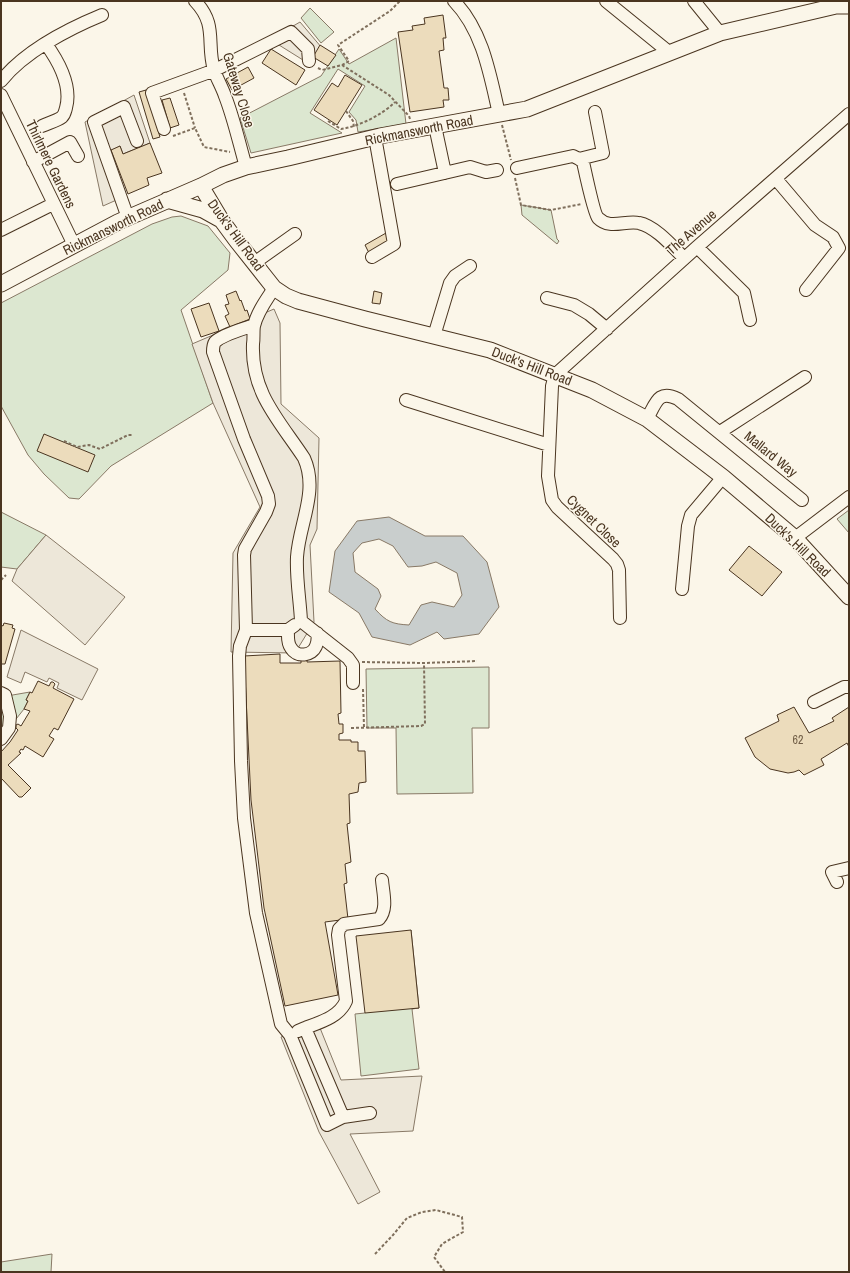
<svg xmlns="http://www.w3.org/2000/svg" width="850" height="1273" viewBox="0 0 850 1273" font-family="'Archivo Narrow',sans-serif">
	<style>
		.green { fill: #dce7d0; stroke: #887966 }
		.parking { fill: #ede7d9; stroke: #887966 }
		.water { fill: #c9cecd; stroke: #887966; fill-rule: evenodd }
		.building { fill: #ecdcbc; stroke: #4a3520 }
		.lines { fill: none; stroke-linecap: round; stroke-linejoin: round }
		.minor-casing { stroke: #4a3520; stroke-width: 14 }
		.major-casing { stroke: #4a3520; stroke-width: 17 }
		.path { stroke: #7f6f5c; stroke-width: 2; stroke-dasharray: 3 2; stroke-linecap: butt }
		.minor { stroke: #fbf6e9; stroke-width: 12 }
		.major { stroke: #fbf6e9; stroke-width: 15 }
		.labels { text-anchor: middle; stroke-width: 3; stroke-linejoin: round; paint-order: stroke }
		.number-label { font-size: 12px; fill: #725f47 }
		.street-label { font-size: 14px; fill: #4a3520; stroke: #fbf6e9 }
	</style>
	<rect width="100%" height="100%" fill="#fbf6e9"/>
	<!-- green -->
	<path class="green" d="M 310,8 L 334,32 L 321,43 L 301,18 Z
		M 396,38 L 406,124 L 358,132 L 356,120 L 349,112 L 365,86 L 338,69 L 310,113 L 342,133 L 251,153 L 240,118 L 321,76 L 339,49 L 349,64 Z
		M 521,205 L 551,210 L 557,239 L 559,241 L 557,244 L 522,215 Z
		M 181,216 L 208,226 L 230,253 L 228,270 L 181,310 L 213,403 L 111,466 L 79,499 L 69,498 L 44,474 L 28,455 L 1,406 L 1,303 L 152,224 L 172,217 Z
		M 849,510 L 849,533 L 837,519 Z
		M 1,512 L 46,535 L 17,569 L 1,567 Z
		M 489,667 L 489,728 L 472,728 L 473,793 L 397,794 L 396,728 L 367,728 L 366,669 Z
		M 30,692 L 26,700 L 28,701 L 24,709 L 1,738 L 1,697 Z
		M 411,930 L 419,1008 L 412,1009 L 419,1069 L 361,1076 L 355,1014 L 365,1013 Z
		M 52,1254 L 51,1272 L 1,1272 L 1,1262 Z"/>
	<!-- parking -->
	<path class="parking" d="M 300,22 L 322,48 L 311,65 L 279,45 L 288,29 Z
		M 134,95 L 150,143 L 123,154 L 120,146 L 105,154 L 121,198 L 103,206 L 85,122 Z
		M 274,309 L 280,323 L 281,404 L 319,438 L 317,529 L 310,545 L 314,622 L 295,653 L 231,652 L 233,553 L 260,507 L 213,403 L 192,344 Z
		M 46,535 L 125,597 L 85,645 L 12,581 L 17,569 Z
		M 21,630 L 98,669 L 82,700 L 57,688 L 59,683 L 49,678 L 47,682 L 25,672 L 21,683 L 7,677 Z
		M 318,1023 L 341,1080 L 422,1076 L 413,1131 L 350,1134 L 380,1192 L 358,1204 L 319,1132 L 281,1037 Z"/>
	<!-- water -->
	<path class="water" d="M 389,517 L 425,536 L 463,536 L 487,562 L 499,607 L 479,634 L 444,639 L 437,632 L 410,645 L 372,637 L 359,613 L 329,592 L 335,551 L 357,521 ZM 379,539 L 393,546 L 408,567 L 422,566 L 436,562 L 457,573 L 462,595 L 454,607 L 432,602 L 421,605 L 409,625 C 392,624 387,622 375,609 L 381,596 L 378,589 L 355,572 L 353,553 L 362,543 Z"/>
	<!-- building -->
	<path class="building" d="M 443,15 L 446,38 L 443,38 L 444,50 L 439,51 L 444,88 L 448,88 L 449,100 L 443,100 L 444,107 L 410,112 L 398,32 L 413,30 L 412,26 L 425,24 L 424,18 Z
		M 320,45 L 336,55 L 328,66 L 313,57 Z
		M 271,49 L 305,70 L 296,85 L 262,63 Z
		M 248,67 L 254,78 L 232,90 L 226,79 Z
		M 345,75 L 362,85 L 337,125 L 314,110 L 332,83 L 338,87 Z
		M 146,90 L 160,137 L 153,139 L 139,92 Z
		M 170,98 L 179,125 L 170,128 L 162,100 Z
		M 150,143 L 162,173 L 147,178 L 149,185 L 128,194 L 111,150 L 120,146 L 123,154 Z
		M 386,233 L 390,241 L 369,253 L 365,245 Z
		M 236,291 L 240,301 L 241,300 L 245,311 L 247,310 L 250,319 L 230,327 L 225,316 L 229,314 L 225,305 L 229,304 L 226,295 Z
		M 374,291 L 382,293 L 380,304 L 372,303 Z
		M 209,303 L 219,331 L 201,337 L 191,309 Z
		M 44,434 L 95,455 L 88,472 L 37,451 Z
		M 749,546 L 782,572 L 762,596 L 729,570 Z
		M 4,623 L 13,625 L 12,628 L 15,629 L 5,664 L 1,664 L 1,625 L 3,626 Z
		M 280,654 L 280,663 L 301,663 L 301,660 L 307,659 L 307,662 L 340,661 L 341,713 L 338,714 L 339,724 L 343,724 L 343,733 L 339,734 L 339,740 L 351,740 L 351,742 L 358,742 L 358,751 L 365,751 L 366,782 L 359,783 L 358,792 L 349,794 L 350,823 L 347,824 L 351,862 L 345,864 L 347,883 L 344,884 L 348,919 L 325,922 L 338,995 L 285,1006 L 264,908 L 251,800 L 244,656 Z
		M 38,681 L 49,686 L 51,682 L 53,682 L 55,684 L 53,688 L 74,699 L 58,730 L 54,728 L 49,736 L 54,739 L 43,757 L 25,746 L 23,750 L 21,749 L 19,752 L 21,753 L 8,765 L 31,788 L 22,797 L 19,797 L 1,778 L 1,752 L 10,742 L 18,730 L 16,728 L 16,725 L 18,724 L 21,726 L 30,711 L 24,709 L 28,701 L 26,700 L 30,692 L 32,693 Z
		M 794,707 L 809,733 L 834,721 L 832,718 L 849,707 L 849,747 L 847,743 L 821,759 L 824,765 L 804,775 L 799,770 L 794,772 L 788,773 L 770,769 L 755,757 L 745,738 L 779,721 L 777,715 Z
		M 411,930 L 419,1008 L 365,1013 L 356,936 Z"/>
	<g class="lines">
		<!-- minor casing -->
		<g class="minor-casing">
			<path id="minor" d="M 195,1 C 218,25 206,43 214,70 C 217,79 222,87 225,96 C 234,119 239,143 246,167
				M 454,1 C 483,31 490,75 499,114
				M 606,1 L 670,53
				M 694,1 L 720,33
				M 1,81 C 24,52 68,29 102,15
				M 1,95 L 74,245
				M 42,126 C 48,123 57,121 62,117 C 65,114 65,111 66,108 C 72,86 59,62 46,44
				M 435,126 L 445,173
				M 164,129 L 152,93 L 215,70 L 291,32 L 308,49 L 309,61
				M 579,159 L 603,153 L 595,112
				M 33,162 L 70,142 L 78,156
				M 517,168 L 573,156 L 579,159 L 583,162 C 585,171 594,214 598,218 C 610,230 625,220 639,223 C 655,226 673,247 684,258
				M 776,179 L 815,225 L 833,237 L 839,248 L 806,290
				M 397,184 L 470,167 L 486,172 L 497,170
				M 128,218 L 94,122 L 124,107 L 137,141
				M 1,230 L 53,204
				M 697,247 L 744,293 L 750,320
				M 372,257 L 394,244 L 375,137
				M 254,263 L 295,234
				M 274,288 C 267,299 257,312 254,326 C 253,331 254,338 253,344 C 251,393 279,420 304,458 C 319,491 299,524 297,557 C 296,579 300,600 301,621 L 348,658 L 353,665 L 353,683
				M 547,298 L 574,305 L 589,314 L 607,329
				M 254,325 C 244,329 223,334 215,342 C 213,345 213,348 213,352 L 244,439 L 268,496 L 269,504 L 266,512 L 245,549 L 244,555 L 246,630 L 240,646 L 239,656 L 241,761 L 244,818 L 256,913 L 281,1024 L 290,1035 L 327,1125 L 343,1117 L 370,1113
				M 434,336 L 450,283 L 455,276 L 470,266
				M 406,400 L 549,445
				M 647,419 C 656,403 658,389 678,399 L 802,500
				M 720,432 L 805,377
				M 795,538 L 849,497
				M 682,589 L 688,526 L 691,515 L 723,477
				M 620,618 L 619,570 L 617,564 L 613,559 L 557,507 L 552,500 L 548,476 L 552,386 L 555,375 L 697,247 L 849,114
				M 246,630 L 288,630 L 295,625
				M 288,630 C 288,635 287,643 291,648 C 297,658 312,656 316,646 C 318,641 318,637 317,633
				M 1,693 L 5,695 L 10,716 L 9,728 L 1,739
				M 814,702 L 844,687 L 849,687
				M 837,882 L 832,872 L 849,868
				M 305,1028 C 321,1022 339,1017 346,1001 L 338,935 L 339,929 L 344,924 L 379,919 C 388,909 383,893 382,880
				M 298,1031 L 305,1028 L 343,1117"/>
		</g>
		<!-- major casing -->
		<g class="major-casing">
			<path id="major" d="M 201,186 L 222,221 L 236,240 L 274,288 L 286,296 L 298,301 L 365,319 L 490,350 L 592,390 L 647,419 L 723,477 L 795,538 L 849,597
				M 167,200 L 203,210 L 221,220
				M 1,284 L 118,222 L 201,186 L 223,175 L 246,167 L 288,158 L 380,136 L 527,109 L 720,33 L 836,6 L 849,6"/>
		</g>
		<!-- path -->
		<path class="path" d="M 342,65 L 349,61 L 338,45 L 390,11 L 400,1
			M 318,68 L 322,70 L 342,65 L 389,95 L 409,116 L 410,119
			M 184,93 L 195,128
			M 346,111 L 353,121 L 354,127
			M 328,121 L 341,129 C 360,126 382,115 395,102
			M 502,125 L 511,160
			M 173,136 L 195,128 L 204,147 L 230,152
			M 515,178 L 521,205 L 551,210 L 582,204
			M 64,441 L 77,447 L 89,445 L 100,449 L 128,435 L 133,435
			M 1,580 L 6,575
			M 362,662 L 424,663 L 477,661
			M 363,689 L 364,728
			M 351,728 L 421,726 L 425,724 L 424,663
			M 375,1254 L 393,1235 L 407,1218 L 422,1212 L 436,1210 L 462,1217 L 463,1232 L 442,1244 L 434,1257 L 445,1272"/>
		<!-- minor -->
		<use href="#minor" class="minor"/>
		<!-- major -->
		<use href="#major" class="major"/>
	</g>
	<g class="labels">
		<!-- number labels -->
		<g class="number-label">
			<text x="798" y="744">62</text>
		</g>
		<!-- street labels -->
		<g class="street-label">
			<text transform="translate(239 90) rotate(73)" y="5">Gateway Close</text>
			<text transform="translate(419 130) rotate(-11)" y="5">Rickmansworth Road</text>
			<text transform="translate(51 164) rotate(64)" y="5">Thirlmere Gardens</text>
			<text transform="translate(113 227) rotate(-26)" y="5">Rickmansworth Road</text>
			<text transform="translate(691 232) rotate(-41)" y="5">The Avenue</text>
			<text transform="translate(236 235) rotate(54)" y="5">Duck's Hill Road</text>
			<text transform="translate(532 366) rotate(21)" y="5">Duck's Hill Road</text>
			<text transform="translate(771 454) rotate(39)" y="5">Mallard Way</text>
			<text transform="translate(594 521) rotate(44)" y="5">Cygnet Close</text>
			<text transform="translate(798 545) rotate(44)" y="5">Duck's Hill Road</text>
		</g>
	</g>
	<!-- border -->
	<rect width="850" height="1273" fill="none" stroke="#4a3520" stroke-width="4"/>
</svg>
